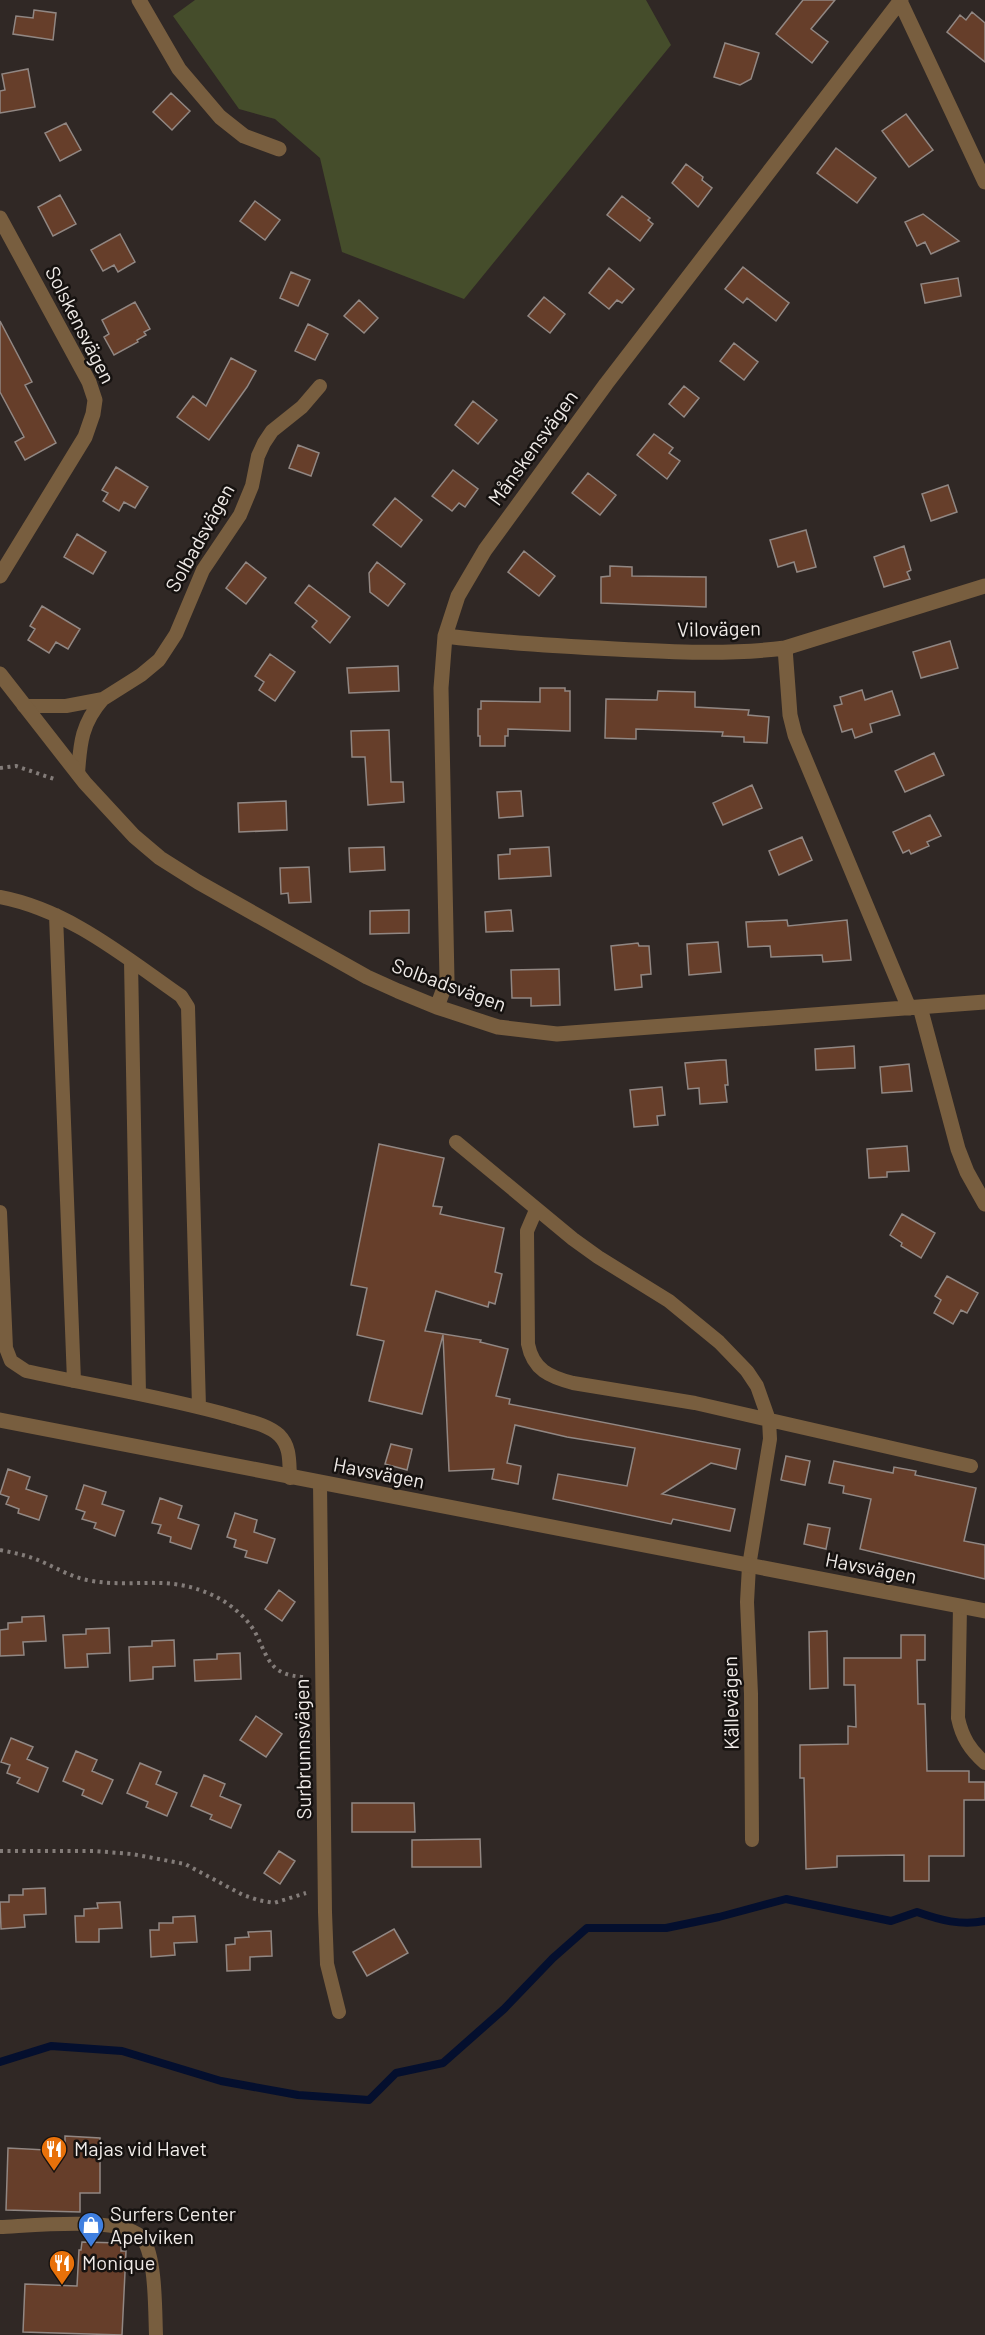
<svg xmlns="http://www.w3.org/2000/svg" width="985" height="2335" viewBox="0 0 985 2335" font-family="Barlow,sans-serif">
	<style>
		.green { fill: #454d2b }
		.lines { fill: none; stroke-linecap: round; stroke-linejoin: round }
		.stream { stroke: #040f2e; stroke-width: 8 }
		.building { fill: #663e2a; stroke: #918783; stroke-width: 1.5 }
		.path { stroke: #837c79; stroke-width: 4; stroke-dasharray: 3 4.5; stroke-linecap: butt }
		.service { stroke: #785e3f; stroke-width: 14 }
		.minor { stroke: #785e3f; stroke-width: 15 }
		.labels { text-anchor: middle; stroke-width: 5; stroke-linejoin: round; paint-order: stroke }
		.street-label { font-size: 20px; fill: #f0ebe8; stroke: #161210 }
		.poi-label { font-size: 20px; fill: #f0ebe8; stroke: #161210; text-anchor: start }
	</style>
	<rect width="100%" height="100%" fill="#302825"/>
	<!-- green -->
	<path class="green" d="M 195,0 L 646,0 L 671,45 L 464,299 L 342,252 L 320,158 L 275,119 L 239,109 L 173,16 Z"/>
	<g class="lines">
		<!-- stream -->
		<path class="stream" d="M 0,2062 L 51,2046 L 122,2051 L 221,2081 L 298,2095 L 369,2100 L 396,2073 L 443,2063 L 504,2009 L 553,1958 L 587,1928 L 666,1928 L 719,1917 L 786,1899 L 891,1921 L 917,1912 C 940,1920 961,1926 985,1921"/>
	</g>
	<!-- building -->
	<path class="building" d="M 803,0 L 835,0 L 811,29 L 828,42 L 812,63 L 776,34 Z
		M 34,10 L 56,13 L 53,40 L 13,34 L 16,16 L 33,18 Z
		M 972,12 L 985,23 L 985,62 L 947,32 L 960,15 L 966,20 Z
		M 725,43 L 759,53 L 751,79 L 740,85 L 714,77 Z
		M 28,69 L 35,107 L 0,113 L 0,91 L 5,90 L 2,74 Z
		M 171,93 L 190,111 L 172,130 L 153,112 Z
		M 906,114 L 933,150 L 909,167 L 882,131 Z
		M 66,123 L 81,150 L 60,161 L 45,133 Z
		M 836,148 L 876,178 L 857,203 L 817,173 Z
		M 686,164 L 703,177 L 702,180 L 712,188 L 698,207 L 672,183 Z
		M 60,195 L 76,224 L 53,236 L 38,207 Z
		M 622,196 L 650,218 L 648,220 L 653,224 L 640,241 L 607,215 Z
		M 255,201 L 280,220 L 265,240 L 240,221 Z
		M 923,214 L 959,241 L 931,254 L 925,242 L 917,246 L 905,222 Z
		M 120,234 L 135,262 L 118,272 L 114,265 L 103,271 L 91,250 Z
		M 743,267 L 789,303 L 776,321 L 747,298 L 743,303 L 725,289 Z
		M 609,268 L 634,289 L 622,303 L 617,300 L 609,309 L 589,293 Z
		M 291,272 L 310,280 L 298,306 L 280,298 Z
		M 958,278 L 961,296 L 925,303 L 921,284 Z
		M 544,297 L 565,314 L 550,333 L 528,316 Z
		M 359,300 L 378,318 L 364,333 L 344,316 Z
		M 135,302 L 150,329 L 144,332 L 146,335 L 137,340 L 138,342 L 114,355 L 104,337 L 109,334 L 102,320 Z
		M 0,321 L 32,382 L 25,385 L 56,443 L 25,460 L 15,442 L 24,437 L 0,392 Z
		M 308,324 L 328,334 L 315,360 L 295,351 Z
		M 734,343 L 758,362 L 744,380 L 720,361 Z
		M 231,358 L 256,371 L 247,387 L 209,440 L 177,417 L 193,396 L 206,406 Z
		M 684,386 L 699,398 L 684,417 L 669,404 Z
		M 473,401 L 497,420 L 478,444 L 455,425 Z
		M 654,434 L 673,448 L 669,453 L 680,461 L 667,479 L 637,455 Z
		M 298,445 L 319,453 L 311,476 L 289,468 Z
		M 116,467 L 148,487 L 135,508 L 124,502 L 119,511 L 103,501 L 108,493 L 102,490 Z
		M 453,470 L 478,489 L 465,507 L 459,503 L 452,511 L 432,496 Z
		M 588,473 L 616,495 L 600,515 L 572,493 Z
		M 948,485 L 957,512 L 931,521 L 922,494 Z
		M 395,498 L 422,520 L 401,547 L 373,525 Z
		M 806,530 L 816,567 L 797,572 L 794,562 L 778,567 L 770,540 Z
		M 77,534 L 106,552 L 93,574 L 64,557 Z
		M 904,546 L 911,570 L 907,572 L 910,579 L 884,587 L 874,557 Z
		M 524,551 L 555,576 L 539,596 L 508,572 Z
		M 246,562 L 266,578 L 246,604 L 226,588 Z
		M 377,562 L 405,584 L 388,606 L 370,592 L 369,573 Z
		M 610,566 L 632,567 L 632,576 L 706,577 L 706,607 L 601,603 L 601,577 L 610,576 Z
		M 309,585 L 350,617 L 330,643 L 312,627 L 317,621 L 295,603 Z
		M 42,606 L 80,629 L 68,649 L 56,642 L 49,653 L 28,640 L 35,629 L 30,626 Z
		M 950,641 L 958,668 L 921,678 L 913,652 Z
		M 270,654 L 295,672 L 275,701 L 259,690 L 264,682 L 255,676 Z
		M 398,666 L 399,691 L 349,693 L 347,668 Z
		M 540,688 L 565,688 L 565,691 L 570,691 L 570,731 L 508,729 L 508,736 L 505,736 L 505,746 L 480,746 L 480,736 L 478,736 L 478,709 L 481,709 L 481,701 L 540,702 Z
		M 862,690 L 865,700 L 892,691 L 900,715 L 870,724 L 872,732 L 855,738 L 852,729 L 842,732 L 834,706 L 842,704 L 840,697 Z
		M 658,691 L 695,692 L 695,707 L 749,710 L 748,715 L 769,717 L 767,743 L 744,742 L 744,737 L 722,736 L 723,732 L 636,729 L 636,739 L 605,738 L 606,699 L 657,700 Z
		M 389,730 L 391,782 L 403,782 L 404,802 L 368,805 L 365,757 L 352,757 L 351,731 Z
		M 934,753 L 944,775 L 905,792 L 895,771 Z
		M 752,785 L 762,808 L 723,825 L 713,803 Z
		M 521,791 L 523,816 L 499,818 L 497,792 Z
		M 286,801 L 287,830 L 239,832 L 238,803 Z
		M 930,815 L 941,836 L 927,842 L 929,846 L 911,854 L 909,850 L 903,853 L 893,832 Z
		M 802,837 L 812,860 L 779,875 L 769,851 Z
		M 384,847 L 385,870 L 350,872 L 349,848 Z
		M 549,847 L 551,876 L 499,879 L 498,855 L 510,854 L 510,849 Z
		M 309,867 L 311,902 L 289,903 L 288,893 L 281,894 L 280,868 Z
		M 409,910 L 409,933 L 370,934 L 370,911 Z
		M 511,910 L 513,931 L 486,932 L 485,912 Z
		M 787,920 L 788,926 L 847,920 L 851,960 L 823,962 L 822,955 L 771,957 L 770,946 L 748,947 L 746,922 Z
		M 718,942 L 721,972 L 689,975 L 687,944 Z
		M 638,943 L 639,946 L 649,946 L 651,974 L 641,975 L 642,987 L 615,990 L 611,946 Z
		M 559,969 L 560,1005 L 531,1006 L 531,998 L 512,998 L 511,970 Z
		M 854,1046 L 855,1068 L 816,1070 L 815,1049 Z
		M 720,1060 L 726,1060 L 728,1085 L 725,1085 L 727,1102 L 700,1104 L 699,1088 L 688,1089 L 685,1063 Z
		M 909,1064 L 912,1091 L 882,1093 L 880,1067 Z
		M 662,1087 L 665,1115 L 657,1116 L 658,1125 L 634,1127 L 630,1090 Z
		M 379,1144 L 444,1158 L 433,1206 L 442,1207 L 440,1214 L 504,1228 L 495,1272 L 502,1274 L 495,1304 L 489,1302 L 488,1307 L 436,1291 L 425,1331 L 481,1340 L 480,1342 L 508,1349 L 496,1396 L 510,1399 L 509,1404 L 740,1449 L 736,1469 L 711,1463 L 662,1494 L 735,1509 L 730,1531 L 673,1519 L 671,1524 L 553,1499 L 558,1474 L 627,1486 L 635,1448 L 567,1437 L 515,1425 L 507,1463 L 521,1466 L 518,1484 L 492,1479 L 494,1469 L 449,1471 L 443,1335 L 422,1414 L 369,1401 L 384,1341 L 357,1335 L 367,1288 L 351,1285 Z
		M 907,1146 L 909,1171 L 887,1172 L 887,1177 L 869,1178 L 867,1149 Z
		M 902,1214 L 935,1233 L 921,1258 L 901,1246 L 902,1243 L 890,1235 Z
		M 947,1276 L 978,1293 L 967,1313 L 961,1310 L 953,1324 L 934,1313 L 941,1300 L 935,1296 Z
		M 391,1444 L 412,1449 L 407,1470 L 385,1464 Z
		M 786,1456 L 810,1461 L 805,1485 L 781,1480 Z
		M 834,1461 L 893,1473 L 894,1467 L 916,1471 L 915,1475 L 976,1488 L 964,1541 L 985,1545 L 985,1579 L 860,1549 L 871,1499 L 843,1493 L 844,1486 L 829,1483 Z
		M 8,1469 L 30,1477 L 26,1489 L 47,1496 L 39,1520 L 18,1513 L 19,1509 L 6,1504 L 9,1497 L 0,1494 Z
		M 84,1485 L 106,1492 L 102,1504 L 124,1511 L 115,1536 L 94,1528 L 96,1523 L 82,1519 L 85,1512 L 76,1509 Z
		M 160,1498 L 182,1506 L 178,1518 L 199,1525 L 191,1549 L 170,1542 L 171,1537 L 158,1533 L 161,1525 L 152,1523 Z
		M 235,1513 L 257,1520 L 254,1532 L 275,1539 L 267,1563 L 245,1557 L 247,1551 L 234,1547 L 236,1540 L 227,1537 Z
		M 808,1524 L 830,1528 L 826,1549 L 804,1544 Z
		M 279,1590 L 295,1602 L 282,1621 L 265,1609 Z
		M 44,1616 L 46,1641 L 23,1642 L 24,1655 L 0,1656 L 0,1630 L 8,1629 L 8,1623 L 22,1622 L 22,1617 Z
		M 109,1628 L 110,1653 L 87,1654 L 88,1667 L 65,1668 L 63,1635 L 86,1634 L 86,1629 Z
		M 827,1631 L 828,1688 L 810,1689 L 809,1632 Z
		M 901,1635 L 925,1635 L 925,1660 L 917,1660 L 918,1704 L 925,1704 L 927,1771 L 969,1771 L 969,1782 L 985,1782 L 985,1800 L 964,1800 L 964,1856 L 929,1856 L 929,1881 L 904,1881 L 904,1855 L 837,1856 L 837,1867 L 806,1869 L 804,1778 L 800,1778 L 800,1745 L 848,1744 L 848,1726 L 856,1727 L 855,1685 L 844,1685 L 844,1658 L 901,1658 Z
		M 174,1640 L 175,1666 L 153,1667 L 153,1679 L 130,1681 L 129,1647 L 152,1646 L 152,1641 Z
		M 240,1653 L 241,1679 L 195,1681 L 194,1660 L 217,1659 L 217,1654 Z
		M 256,1716 L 282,1734 L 266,1757 L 240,1740 Z
		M 11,1738 L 33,1747 L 27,1759 L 48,1768 L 38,1792 L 17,1783 L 20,1778 L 7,1773 L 10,1765 L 1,1762 Z
		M 76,1751 L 97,1760 L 92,1771 L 113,1780 L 102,1804 L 82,1795 L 84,1790 L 63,1781 Z
		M 140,1763 L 161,1772 L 156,1784 L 177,1793 L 167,1816 L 146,1807 L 148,1802 L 127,1793 Z
		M 204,1775 L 225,1784 L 220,1796 L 241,1805 L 231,1828 L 210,1819 L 212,1815 L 191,1806 Z
		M 352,1803 L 414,1803 L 415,1832 L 352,1832 Z
		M 480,1839 L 481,1867 L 412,1867 L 412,1840 Z
		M 279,1851 L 295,1861 L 280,1884 L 264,1873 Z
		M 45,1888 L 46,1914 L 24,1915 L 25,1927 L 1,1929 L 0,1902 L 9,1902 L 9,1895 L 23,1895 L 23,1889 Z
		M 120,1902 L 122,1928 L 99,1929 L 99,1942 L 76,1942 L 75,1916 L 84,1916 L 84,1909 L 98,1908 L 97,1903 Z
		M 195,1916 L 197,1942 L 174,1943 L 175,1955 L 151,1957 L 150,1930 L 159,1930 L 159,1923 L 173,1923 L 173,1917 Z
		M 394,1929 L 408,1953 L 367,1976 L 353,1952 Z
		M 271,1931 L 272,1956 L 250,1957 L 250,1970 L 227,1971 L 226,1945 L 235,1944 L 235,1938 L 249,1937 L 248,1932 Z
		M 65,2136 L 100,2138 L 100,2193 L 80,2193 L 80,2212 L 6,2210 L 8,2148 L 65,2151 Z
		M 82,2242 L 121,2243 L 121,2251 L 126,2251 L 122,2335 L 23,2332 L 25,2284 L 77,2286 L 79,2250 L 81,2250 Z"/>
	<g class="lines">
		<!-- path -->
		<path class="path" d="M 0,768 L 16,766 L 57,780
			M 0,1550 C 14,1553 27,1555 40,1561 C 55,1567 71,1577 87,1580 C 137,1590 170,1571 222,1600 C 235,1608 250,1621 257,1636 C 269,1661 271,1675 304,1677
			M 0,1851 L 94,1851 L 132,1854 L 185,1864 L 243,1895 L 258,1900 L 274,1903 L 306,1893"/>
		<!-- service -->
		<path class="service" d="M 24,706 L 66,706 L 103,699 L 141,675 L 159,660 L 176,634 L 203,570 L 240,515 L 252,486 L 258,456 L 264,443 L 272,431 L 302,407 L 320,386
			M 78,774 C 80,742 82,723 103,699
			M 0,897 C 69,910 125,957 181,996 L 188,1007 L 199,1407
			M 56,915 L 74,1381
			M 131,961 L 139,1394
			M 456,1142 L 573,1239 L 598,1257 L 669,1301 L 719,1342 L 747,1371 L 757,1386 L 769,1420 L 770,1439 L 749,1566 L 747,1602 L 751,1694 L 752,1840
			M 536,1210 L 527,1231 L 528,1344 C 533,1370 550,1377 573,1383 L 695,1403 L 971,1466
			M 0,1212 L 6,1348 L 11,1361 L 26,1371 C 95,1386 165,1397 232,1416 C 248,1421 267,1424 279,1435 C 291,1447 289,1462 290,1478
			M 320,1483 L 325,1912 L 327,1964 L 339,2012
			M 960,1607 L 958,1718 C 962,1737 970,1750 985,1763
			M 0,2227 C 29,2226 127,2215 143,2239 C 156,2258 155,2312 156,2335"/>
		<!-- minor -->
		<path class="minor" d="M 139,0 L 179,69 L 220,117 L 244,136 L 279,149
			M 900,1 L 985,182
			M 0,218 L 89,382 L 95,400 L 93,414 L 85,437 L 0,576
			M 445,636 C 502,643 558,646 615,649 C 671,652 729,655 785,648 L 985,586
			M 785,648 L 790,715 L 795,735 L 909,1008
			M 0,674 L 85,783 L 134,836 L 160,858 L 198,882 L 367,977 L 398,991 L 437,1007 L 498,1027 L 557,1034 L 985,1002
			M 437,1007 L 447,980 L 441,688 L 445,636 L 458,596 L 485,550 L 606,384 L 901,0
			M 920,1007 L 958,1149 L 967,1172 L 985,1204
			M 0,1420 L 985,1611"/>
	</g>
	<!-- icons -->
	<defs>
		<g id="restaurant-pin" transform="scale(1.35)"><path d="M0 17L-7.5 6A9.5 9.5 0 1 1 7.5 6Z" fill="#e8710a" stroke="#161210"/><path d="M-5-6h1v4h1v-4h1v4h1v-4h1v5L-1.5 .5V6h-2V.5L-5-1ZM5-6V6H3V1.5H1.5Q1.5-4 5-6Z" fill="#fff"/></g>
		<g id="shop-pin" transform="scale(1.35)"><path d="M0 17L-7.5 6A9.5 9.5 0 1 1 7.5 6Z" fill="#3f7fe0" stroke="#161210"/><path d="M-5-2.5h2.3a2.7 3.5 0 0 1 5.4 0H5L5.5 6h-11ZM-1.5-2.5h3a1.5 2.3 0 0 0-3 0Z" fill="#fff"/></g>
	</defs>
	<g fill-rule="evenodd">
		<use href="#restaurant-pin" x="54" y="2149"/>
		<use href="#shop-pin" x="91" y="2225"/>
		<use href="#restaurant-pin" x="62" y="2263"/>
	</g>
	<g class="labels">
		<!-- street labels -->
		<g class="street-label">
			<text transform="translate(80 325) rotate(63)" y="7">Solskensvägen</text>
			<text transform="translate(533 448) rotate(-54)" y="7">Månskensvägen</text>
			<text transform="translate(200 538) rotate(-61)" y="7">Solbadsvägen</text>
			<text transform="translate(719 629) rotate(-1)" y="7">Vilovägen</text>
			<text transform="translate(449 985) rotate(20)" y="7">Solbadsvägen</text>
			<text transform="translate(379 1473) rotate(11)" y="7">Havsvägen</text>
			<text transform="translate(871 1568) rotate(11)" y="7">Havsvägen</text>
			<text transform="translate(731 1703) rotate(-91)" y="7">Källevägen</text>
			<text transform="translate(303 1749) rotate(-91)" y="7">Surbrunnsvägen</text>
		</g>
		<!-- poi labels -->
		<g class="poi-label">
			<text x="74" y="2156">Majas vid Havet</text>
			<text x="110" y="2221">Surfers Center<tspan x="110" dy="23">Apelviken</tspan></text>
			<text x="82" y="2270">Monique</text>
		</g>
	</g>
</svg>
